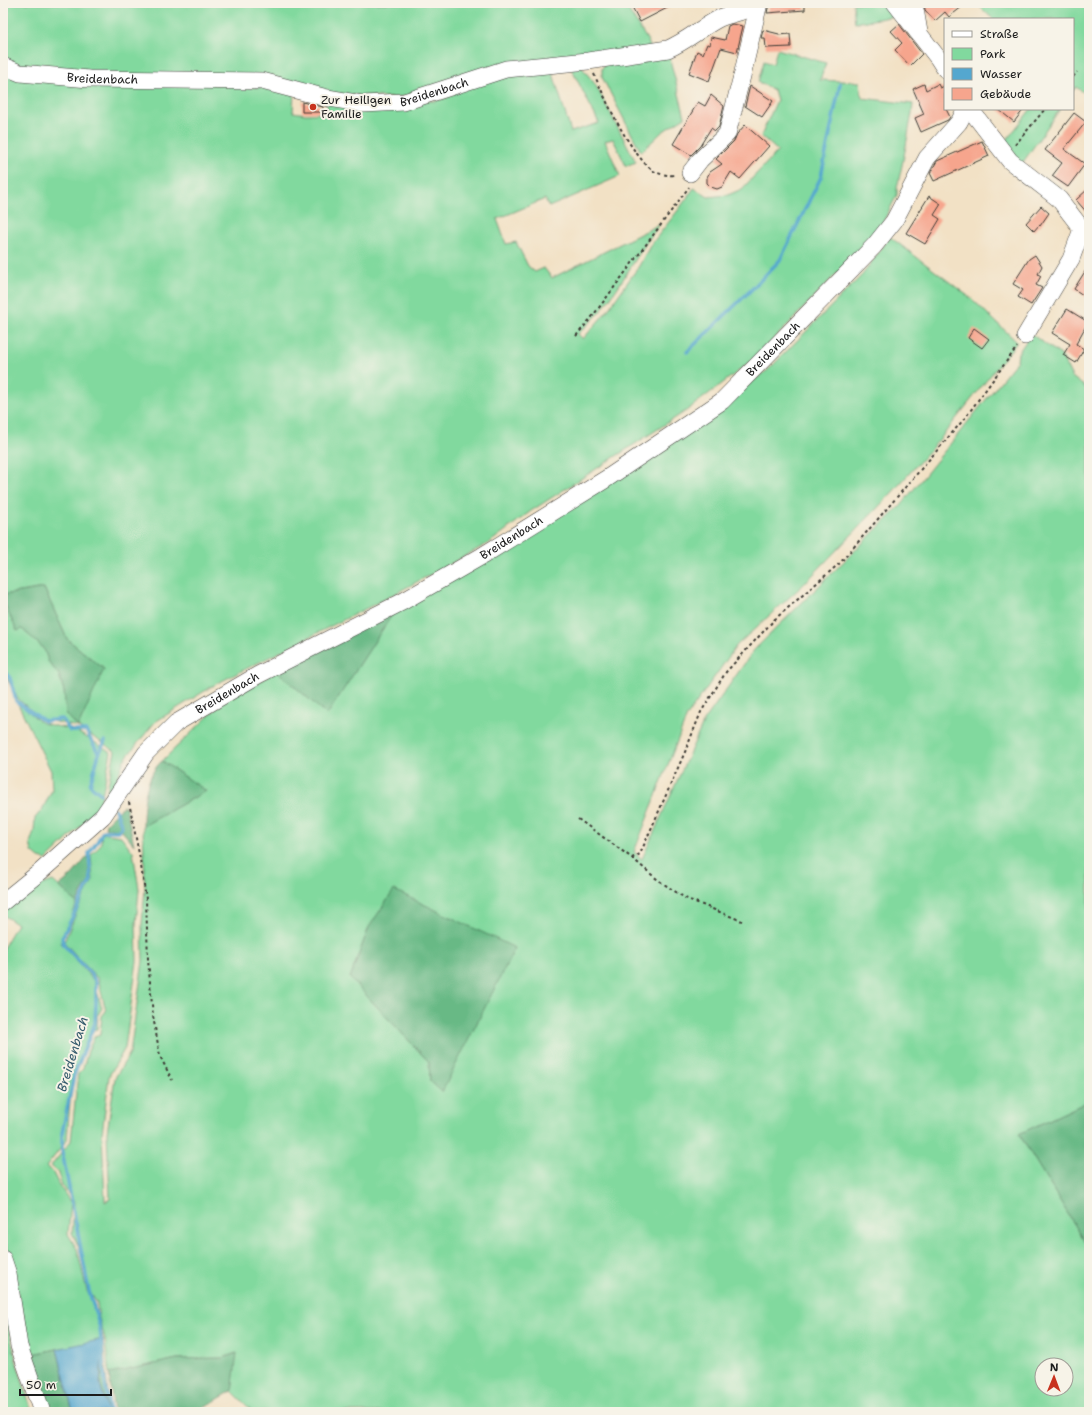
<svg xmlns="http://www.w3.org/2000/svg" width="1092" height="1415" viewBox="0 0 1092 1415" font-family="'Shantell Sans',sans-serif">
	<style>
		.green { fill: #81d99e; stroke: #4e7a5d; fill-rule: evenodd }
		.forest { fill: #68b985; stroke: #426a50 }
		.water { fill: #54a7cf; stroke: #386276 }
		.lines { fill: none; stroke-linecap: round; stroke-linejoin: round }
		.stream { stroke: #54a7cf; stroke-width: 3.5 }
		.building { fill: #f6a58d }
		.minor-casing { stroke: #3c3a35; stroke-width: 18 }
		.path { stroke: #3c3a35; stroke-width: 2; stroke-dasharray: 3 3; stroke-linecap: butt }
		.minor { stroke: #fff; stroke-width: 17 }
		.poi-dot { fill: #c8321e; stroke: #f7f3e8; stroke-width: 1.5 }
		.labels { text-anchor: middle; stroke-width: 4; stroke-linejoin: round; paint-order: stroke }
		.street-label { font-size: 12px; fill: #1c1c1c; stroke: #f7f3e8 }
		.poi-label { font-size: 12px; fill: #1c1c1c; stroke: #f7f3e8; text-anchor: start }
		.water-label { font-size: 13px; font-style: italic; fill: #355b6d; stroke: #f7f3e8 }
	</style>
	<rect width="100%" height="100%" fill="#f7f3e8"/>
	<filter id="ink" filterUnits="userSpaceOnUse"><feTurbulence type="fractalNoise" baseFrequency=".025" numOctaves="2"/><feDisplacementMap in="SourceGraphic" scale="8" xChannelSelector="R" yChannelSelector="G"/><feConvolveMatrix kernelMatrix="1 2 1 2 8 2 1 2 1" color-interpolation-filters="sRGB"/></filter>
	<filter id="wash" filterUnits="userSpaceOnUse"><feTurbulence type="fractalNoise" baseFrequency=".012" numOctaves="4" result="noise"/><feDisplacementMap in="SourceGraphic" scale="16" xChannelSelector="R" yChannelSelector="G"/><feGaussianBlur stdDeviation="0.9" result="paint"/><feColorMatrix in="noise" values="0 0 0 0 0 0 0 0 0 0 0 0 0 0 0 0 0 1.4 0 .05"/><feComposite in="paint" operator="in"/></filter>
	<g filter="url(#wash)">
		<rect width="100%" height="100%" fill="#f2e1c5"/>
		<!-- green -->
		<path class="green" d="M 3,3 L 624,3 L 648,41 L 651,49 L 394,98 L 92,75 L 3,63 Z
			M 853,3 L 890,3 L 901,15 L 855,23 Z
			M 982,3 L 1089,3 L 1089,96 L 1076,87 L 1073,91 L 1073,19 L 993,19 L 979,6 Z
			M 777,49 L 826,63 L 820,80 L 860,82 L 862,98 L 913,104 L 912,113 L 904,156 L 897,188 L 897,195 L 880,228 L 757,357 L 686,411 L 531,511 L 489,543 L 387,598 L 216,684 L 155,722 L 124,760 L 114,787 L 105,800 L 115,751 L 78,727 L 42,719 L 19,700 L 3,672 L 3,601 L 17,630 L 22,629 L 39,644 L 45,651 L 48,661 L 59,675 L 64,691 L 66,714 L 104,669 L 67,639 L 44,588 L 3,595 L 3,71 L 230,82 L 294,92 L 293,112 L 306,114 L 325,113 L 327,109 L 326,101 L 435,101 L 448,97 L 459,89 L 483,78 L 551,67 L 571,132 L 599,123 L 570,66 L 580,65 L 595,84 L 636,162 L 626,166 L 613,139 L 605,141 L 620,176 L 549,207 L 545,199 L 497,219 L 506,244 L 516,242 L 528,266 L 535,272 L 544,268 L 552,278 L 660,224 C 638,252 622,285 599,313 C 593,320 585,327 578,334 L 583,339 L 608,310 L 639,266 L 650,246 L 679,209 L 694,188 L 708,197 L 728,195 L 742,189 L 778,151 L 761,136 L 777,100 L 774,90 L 758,82 L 764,61 L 773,64 Z
			M 668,52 L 685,117 L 662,132 L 641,152 L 602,77 L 602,68 L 606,63 Z
			M 1031,109 L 1060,109 L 1021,165 L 1001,147 Z
			M 890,237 L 972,299 L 1017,342 L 940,439 L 890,495 L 803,585 L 737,645 L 687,716 L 634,852 L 642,859 L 704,721 L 754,650 L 901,505 L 1017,361 L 1018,353 L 1031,334 L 1061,355 L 1072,377 L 1089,390 L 1089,1101 L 1019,1134 L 1089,1248 L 1089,1412 L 253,1412 L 232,1391 L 236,1353 L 223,1358 L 177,1359 L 109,1374 L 105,1339 L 99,1318 L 97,1304 L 89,1290 L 79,1247 L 72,1233 L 74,1202 L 62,1185 L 57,1171 L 51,1166 L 71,1141 L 78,1074 L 83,1069 L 88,1051 L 95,1036 L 100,1034 L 102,1016 L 106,1011 L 98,979 L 64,942 L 78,909 L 93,880 L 91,855 C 99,847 103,845 101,833 L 121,836 L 133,852 L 139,889 L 136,924 L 137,961 L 125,1048 L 109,1076 L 102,1134 L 105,1202 L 110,1199 L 107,1133 L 115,1078 L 130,1053 L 143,961 L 142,924 L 145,889 L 143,826 L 206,791 L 162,761 L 224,701 L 277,671 L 327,714 L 395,610 L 695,425 L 769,369 L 863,274 ZM 369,927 L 515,948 L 505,966 L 430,1081 L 429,1062 L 350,978 ZM 1042,1365 L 1066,1365 L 1066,1389 L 1042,1389 Z
			M 17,702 L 42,723 L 74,730 L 111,752 L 100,805 L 81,826 L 46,860 L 39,858 L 32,852 L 30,843 L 34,831 L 35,818 L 42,810 L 52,790 L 51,771 Z
			M 53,881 L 77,903 L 61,943 L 94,981 L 102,1008 L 98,1015 L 97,1029 L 93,1030 L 82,1052 L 79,1067 L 74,1072 L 70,1102 L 67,1140 L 46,1167 L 52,1171 L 59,1185 L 71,1203 L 68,1234 L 77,1249 L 87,1291 L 95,1306 L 103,1339 L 106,1375 L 101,1375 L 103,1340 L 32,1354 L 3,1234 L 3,948 L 17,924 L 3,915 L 3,905 L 20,892 Z
			M 3,1304 L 16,1360 L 32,1412 L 3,1412 Z"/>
		<!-- forest -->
		<path class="forest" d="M 44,588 L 67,639 L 104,669 L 78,727 L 66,714 L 64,691 L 59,675 L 48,661 L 45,651 L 39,644 L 22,629 L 17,631 L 3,601 L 3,595 Z
			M 395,610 L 327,715 L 277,671 Z
			M 162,761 L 206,791 L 143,826 C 143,806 145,775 162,761 Z
			M 123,806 L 126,807 L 134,845 L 122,831 L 105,828 L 106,823 Z
			M 88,856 L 90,880 L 82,892 L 77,903 L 59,886 L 71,876 Z
			M 394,890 L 515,948 L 442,1092 L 430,1081 L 429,1062 L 350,978 L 369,927 Z
			M 1089,1101 L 1089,1248 L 1019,1134 Z
			M 57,1349 L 73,1412 L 47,1412 L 32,1354 Z
			M 237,1353 L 232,1391 L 206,1406 L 201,1412 L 114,1412 L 109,1374 L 177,1359 L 223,1358 Z
			M 101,1375 L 106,1375 L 110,1412 L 108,1412 L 100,1384 Z"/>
		<!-- water -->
		<path class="water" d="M 103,1339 L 100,1384 L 108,1411 L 110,1412 L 73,1412 L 57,1349 Z"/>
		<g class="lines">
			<!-- stream -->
			<path class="stream" d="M 687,352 L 753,288 L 780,260 L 821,177 L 840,84
				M 3,670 L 10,678 L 16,701 L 44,721 L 62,719 L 70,731 L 86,731 L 99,754 L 90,785 L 101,794
				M 99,754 L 105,741
				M 110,1412 L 105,1384 L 100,1328 L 89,1291 L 62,1151 L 62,1133 L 74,1075 L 95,1023 L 96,1003 L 96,982 L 91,974 L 64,945 L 62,938 L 91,880 L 89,853 L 97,842 L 103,831 L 118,831 L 122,826 L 115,809"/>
		</g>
		<g id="blocks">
			<!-- building -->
			<path class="building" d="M 630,3 L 677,3 L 640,22 Z
				M 769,3 L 805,3 L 805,10 L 767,13 Z
				M 924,3 L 967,3 L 949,17 L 945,12 L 935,21 L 925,10 Z
				M 732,24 L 743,26 L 737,52 L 721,48 L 709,81 L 689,73 L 697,51 L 703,54 L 707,44 L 710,45 L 711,37 L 725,40 L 728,26 Z
				M 899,24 L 922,54 L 910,66 L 895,50 L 902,43 L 891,31 Z
				M 763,30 L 779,34 L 778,35 L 790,34 L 791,47 L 766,48 L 765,38 L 761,38 Z
				M 924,84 L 926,90 L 938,84 L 940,88 L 945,86 L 945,109 L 946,109 L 950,117 L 948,120 L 921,132 L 915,118 L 924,114 L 913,89 Z
				M 750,86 L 773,101 L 762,117 L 745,106 Z
				M 711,95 L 724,106 L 719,127 L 715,131 L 711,128 L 700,146 L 691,155 L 673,144 L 698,102 L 705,106 Z
				M 302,102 L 323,107 L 323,112 L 302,112 Z
				M 998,109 L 1024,109 L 1014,122 Z
				M 1074,113 L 1086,122 L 1064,149 L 1085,164 L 1068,187 L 1052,176 L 1062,163 L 1045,150 Z
				M 745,125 L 769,146 L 740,179 L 731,172 L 722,187 L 717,189 L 711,187 L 707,183 L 707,177 L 710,172 L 722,164 L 716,159 L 734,141 L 737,134 Z
				M 982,141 L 989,156 L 934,181 L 930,173 L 937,161 Z
				M 1089,188 L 1089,215 L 1076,200 Z
				M 929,196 L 941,204 L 934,215 L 940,219 L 925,244 L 906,233 Z
				M 1041,206 L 1049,213 L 1040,226 L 1039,225 L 1034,231 L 1026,223 Z
				M 1035,255 L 1042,266 L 1038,274 L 1041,276 L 1036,285 L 1042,288 L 1031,305 L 1018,297 L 1023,290 L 1013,284 L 1029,259 Z
				M 1089,265 L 1089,299 L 1074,289 Z
				M 1067,309 L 1088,322 L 1076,344 L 1084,349 L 1076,363 L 1063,355 L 1070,344 L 1052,333 Z
				M 974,328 L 989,339 L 982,348 L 968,338 Z"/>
		</g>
	</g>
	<g filter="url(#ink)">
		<use href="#blocks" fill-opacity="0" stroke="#3c3a35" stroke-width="1"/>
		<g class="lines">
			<!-- minor casing -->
			<g class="minor-casing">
				<g id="minor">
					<path d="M 895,3 L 938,58 L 945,69"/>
					<path d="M 914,3 L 919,32"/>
					<path id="s1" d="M 3,66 L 20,73 L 89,79 L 262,81 L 323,97 L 363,104 L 404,102 L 506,69 L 588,61 L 668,49 C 687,41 702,27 720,18 C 733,12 747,13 758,3"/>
					<path d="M 970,109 L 1010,161 L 1059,199 L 1082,229 L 1071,259 L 1025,336"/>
					<path d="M 690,173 L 700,160 L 727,134 L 742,76 L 759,3"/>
					<path id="s2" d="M 3,902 L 40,872 L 103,816 L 146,753 L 176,723 L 258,675 L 402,602 L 482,556 L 606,479 L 722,401 L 874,246 L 894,221 L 927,158 L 959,122 L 966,109"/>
					<path d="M 3,1259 L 8,1274 L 19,1346 L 42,1412"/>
				</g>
			</g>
			<!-- path -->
			<path class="path" d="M 594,74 C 607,103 628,150 652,170 C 657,174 669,176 676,175
				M 1073,77 L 1077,72
				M 1015,145 L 1045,109
				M 576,336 L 592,317 L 689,187
				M 129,802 L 140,859 L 146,899 L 148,960 L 153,1016 L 160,1056 L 172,1080
				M 578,819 L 632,858 L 640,854 L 685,752 L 701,712 L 726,672 L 775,619 L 840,563 L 965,418 L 1017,347
				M 632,858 L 658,880 L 685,898 L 742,921"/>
			<!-- minor -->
			<use href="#minor" class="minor"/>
		</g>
	</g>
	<!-- markers -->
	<circle class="poi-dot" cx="313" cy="107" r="4"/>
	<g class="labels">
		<!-- street labels -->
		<g class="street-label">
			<text dy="4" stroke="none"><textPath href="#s1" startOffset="101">Breidenbach</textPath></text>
			<text dy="4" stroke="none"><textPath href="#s1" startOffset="437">Breidenbach</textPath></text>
			<text dy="4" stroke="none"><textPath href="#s2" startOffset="958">Breidenbach</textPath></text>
			<text dy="4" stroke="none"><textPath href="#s2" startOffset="634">Breidenbach</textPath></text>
			<text dy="4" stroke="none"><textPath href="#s2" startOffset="310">Breidenbach</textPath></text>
		</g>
		<!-- poi labels -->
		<g class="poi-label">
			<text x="321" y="104">Zur Heiligen<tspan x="321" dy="14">Familie</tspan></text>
		</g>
		<!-- water labels -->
		<g class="water-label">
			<text transform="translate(72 1054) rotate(-73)" y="5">Breidenbach</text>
		</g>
	</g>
	<!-- margin -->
	<rect width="1092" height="1415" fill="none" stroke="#f7f3e8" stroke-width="16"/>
	<!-- legend -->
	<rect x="944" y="18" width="130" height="92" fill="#f7f3e8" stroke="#9f9d96"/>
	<rect x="952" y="31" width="20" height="6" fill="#ffffff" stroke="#9f9d96"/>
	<text x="980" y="38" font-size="12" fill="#1c1c1c">Straße</text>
	<rect x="952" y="48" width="20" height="12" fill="#81d99e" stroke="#9f9d96"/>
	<text x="980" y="58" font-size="12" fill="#1c1c1c">Park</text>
	<rect x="952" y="68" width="20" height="12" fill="#54a7cf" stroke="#9f9d96"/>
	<text x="980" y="78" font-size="12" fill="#1c1c1c">Wasser</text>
	<rect x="952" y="88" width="20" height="12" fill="#f6a58d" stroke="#9f9d96"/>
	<text x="980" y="98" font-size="12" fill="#1c1c1c">Gebäude</text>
	<!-- north arrow -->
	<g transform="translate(1054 1377) rotate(1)"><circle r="19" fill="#f7f3e8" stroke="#9f9d96"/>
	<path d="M0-3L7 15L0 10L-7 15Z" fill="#c8321e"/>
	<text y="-6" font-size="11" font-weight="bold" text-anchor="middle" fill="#1c1c1c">N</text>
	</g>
	<!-- scale -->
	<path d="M20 1389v6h91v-6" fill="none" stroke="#1c1c1c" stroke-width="2"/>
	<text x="26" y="1389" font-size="12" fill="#1c1c1c" stroke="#f7f3e8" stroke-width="3" paint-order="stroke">50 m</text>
</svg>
